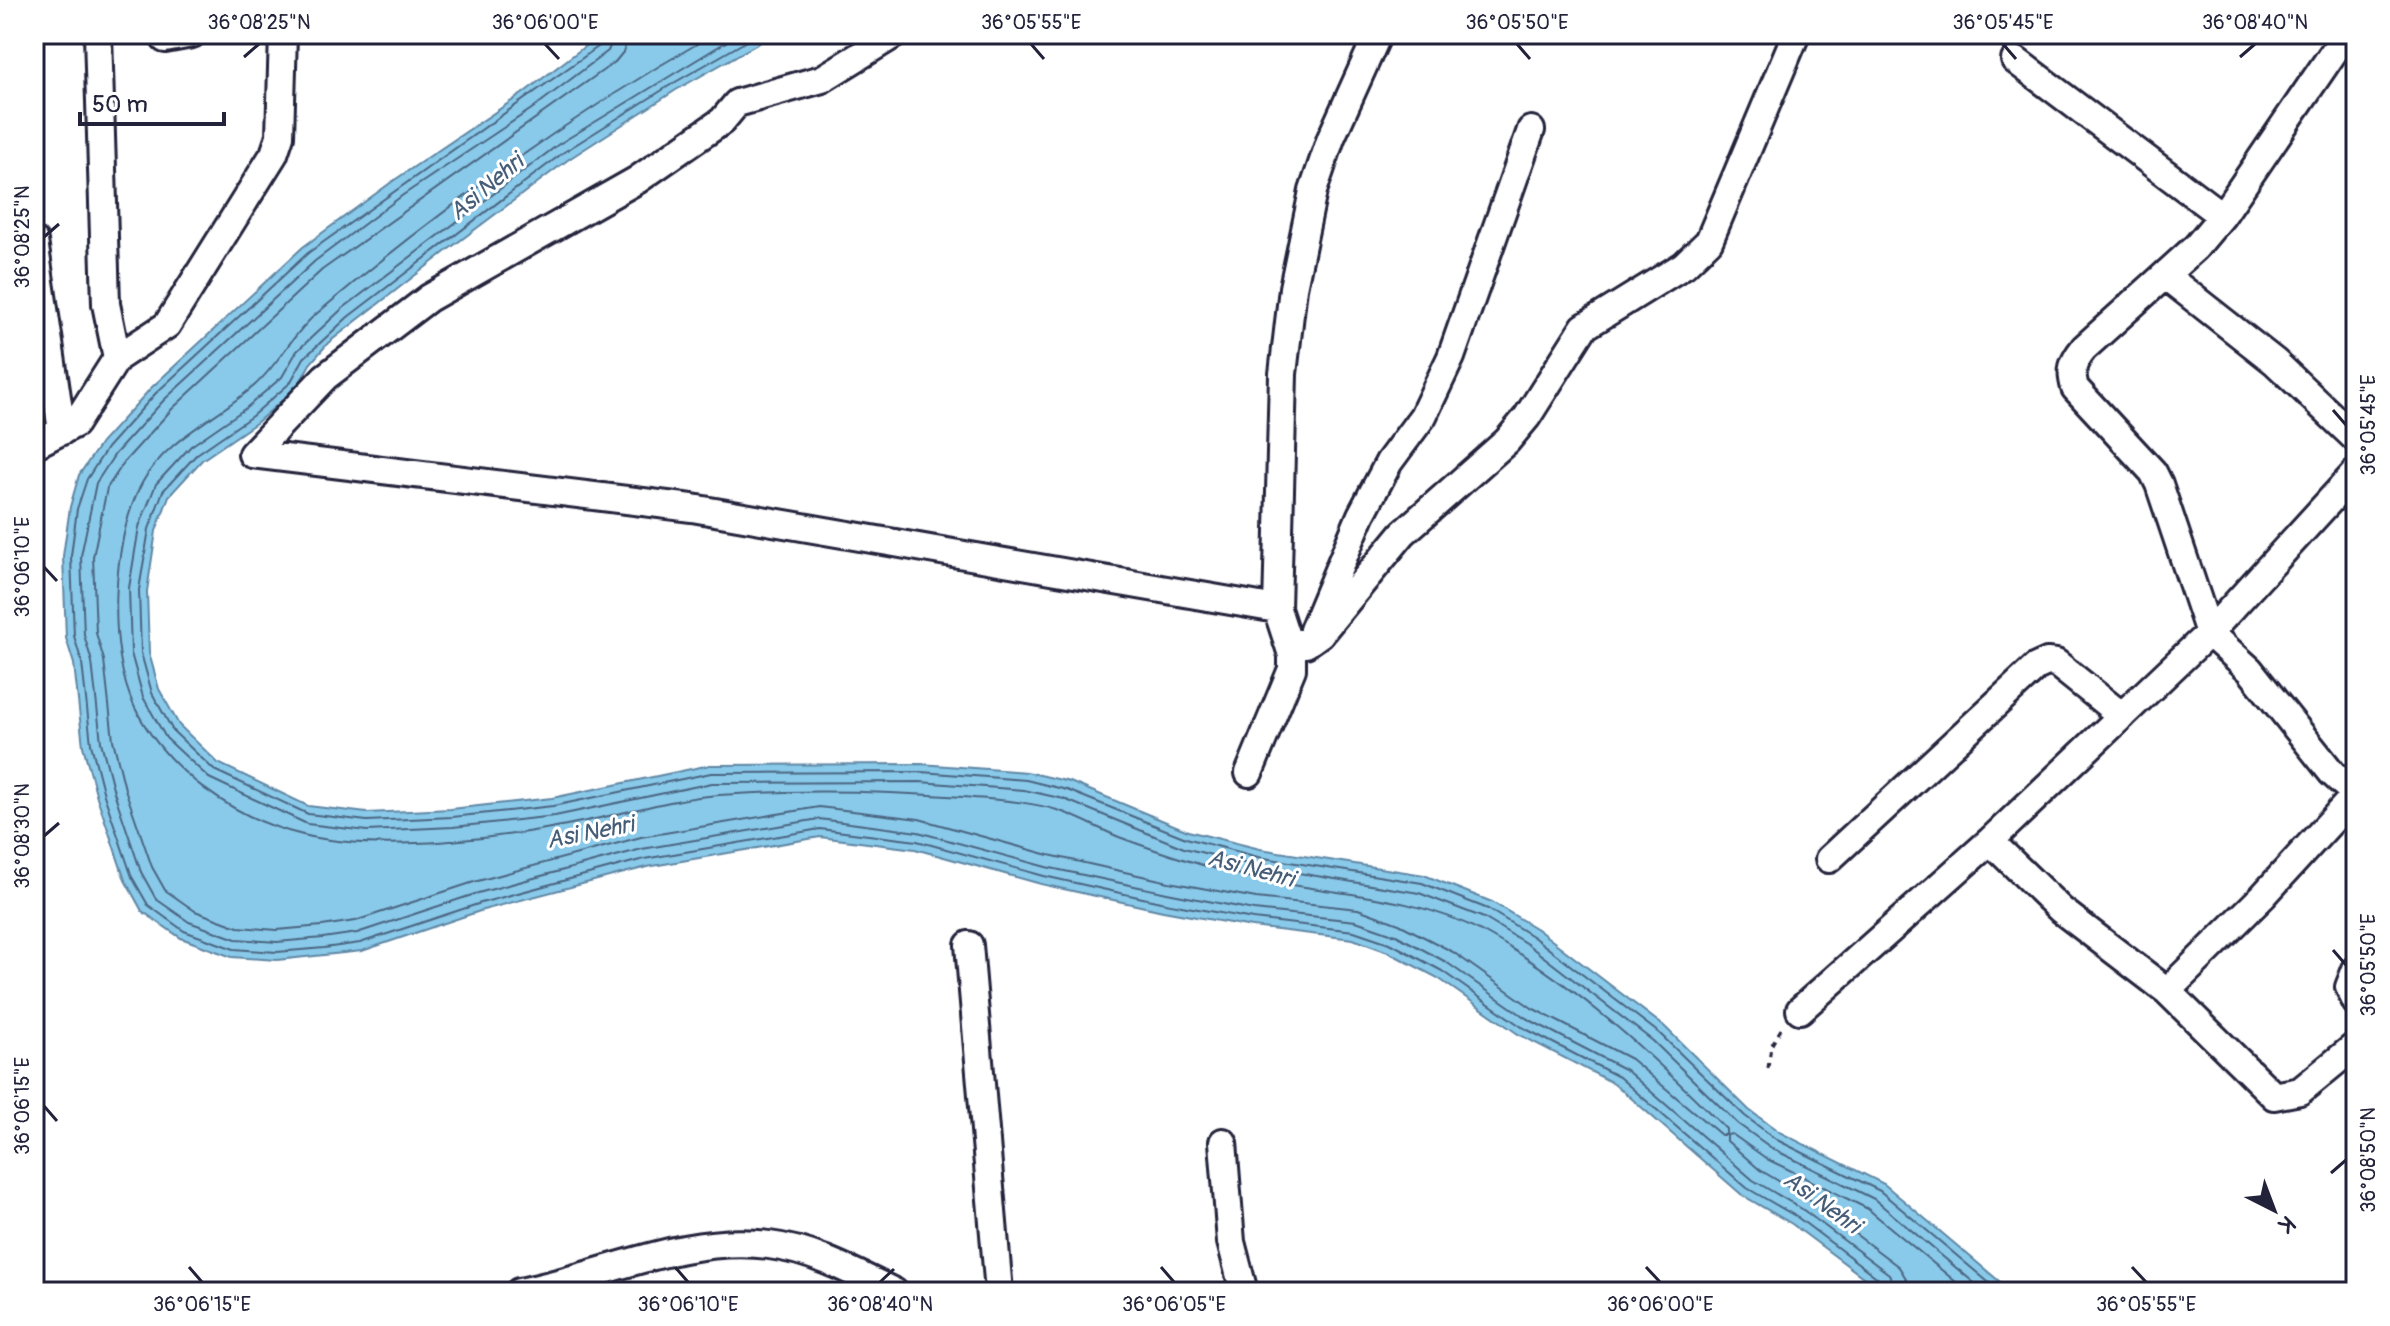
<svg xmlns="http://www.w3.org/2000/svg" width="2390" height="1326" viewBox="0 0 2390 1326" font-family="Pangolin,sans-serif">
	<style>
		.water { fill: #89caea; stroke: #6087a4; stroke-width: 2 }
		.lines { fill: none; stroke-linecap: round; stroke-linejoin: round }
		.shore { stroke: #4b6581; stroke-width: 2 }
		.minor-casing { stroke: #22223b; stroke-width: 32 }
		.path { stroke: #22223b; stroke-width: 3; stroke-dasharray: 6 6; stroke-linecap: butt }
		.minor { stroke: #fff; stroke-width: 26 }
		.ticks { fill: none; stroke: #22223b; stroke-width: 3 }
		.labels { text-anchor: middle; stroke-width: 6; stroke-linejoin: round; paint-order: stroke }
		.water-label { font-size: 24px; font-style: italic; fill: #465d78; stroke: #fff }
		.neatline { fill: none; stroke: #22223b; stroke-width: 3 }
		.ticks-label { font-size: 20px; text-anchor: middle; fill: #22223b }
	</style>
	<rect width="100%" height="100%" fill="#fff"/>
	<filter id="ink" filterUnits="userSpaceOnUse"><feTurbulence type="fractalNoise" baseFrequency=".0125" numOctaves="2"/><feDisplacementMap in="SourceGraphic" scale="16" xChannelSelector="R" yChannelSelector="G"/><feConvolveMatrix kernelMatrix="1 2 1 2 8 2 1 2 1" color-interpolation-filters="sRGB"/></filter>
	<g filter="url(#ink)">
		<!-- water -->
		<path class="water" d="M 601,34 L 775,34 L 676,90 L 569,159 L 449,249 L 328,343 L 310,364 L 297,388 L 256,423 L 202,460 L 169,496 L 156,531 L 147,591 L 149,653 L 159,689 L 179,725 L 218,763 L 308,806 L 367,813 L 451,809 L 552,798 L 710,765 L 921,764 L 1027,772 L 1070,782 L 1188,831 L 1260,849 L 1424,875 L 1492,902 L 1537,929 L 1665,1027 L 1749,1110 L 1781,1133 L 1884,1184 L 2012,1292 L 1883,1292 L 1792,1224 L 1742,1195 L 1615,1084 L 1518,1034 L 1438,978 L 1388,952 L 1353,939 L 1252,927 L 1163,911 L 1041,884 L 915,849 L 820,837 L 647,867 L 483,910 L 362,951 L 277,960 L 232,957 L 181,938 L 142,911 L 125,880 L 97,797 L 83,746 L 74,664 L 66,638 L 63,556 L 70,507 L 79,475 L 101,443 L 151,388 L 303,247 L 393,181 L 522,94 Z"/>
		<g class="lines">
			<!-- shore -->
			<path class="shore" d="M 605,34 L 602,44 L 308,253 L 156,393 L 107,448 L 87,479 L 77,509 L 71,556 L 74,636 L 82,663 L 91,744 L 104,795 L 132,877 L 148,905 L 184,931 L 234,949 L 277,952 L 324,948 L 360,943 L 481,903 L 644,859 L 820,829 L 917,841 L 1044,876 L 1165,903 L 1253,919 L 1354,931 L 1392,944 L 1442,971 L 1522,1027 L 1619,1077 L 1747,1188 L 1797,1217 L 1883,1282 L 1887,1292
				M 615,34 L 608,51 L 533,108 L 403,195 L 315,261 L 164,400 L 115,454 L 96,483 L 81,556 L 84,635 L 92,662 L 101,742 L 114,792 L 141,872 L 156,899 L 189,922 L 236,939 L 277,942 L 323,938 L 357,933 L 478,893 L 642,849 L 819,819 L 918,832 L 1046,867 L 1167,893 L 1254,910 L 1356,921 L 1396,935 L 1446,962 L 1526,1018 L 1626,1070 L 1753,1180 L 1802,1209 L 1889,1274 L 1897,1292
				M 627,34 L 624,51 L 615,62 L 322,270 L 172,409 L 125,461 L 107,488 L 93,557 L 96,633 L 104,660 L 113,740 L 125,789 L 152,867 L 165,890 L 195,911 L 238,927 L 277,930 L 322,926 L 355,921 L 474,882 L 641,837 L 819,807 L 919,819 L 1049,855 L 1169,882 L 1256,898 L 1358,909 L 1399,924 L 1453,952 L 1532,1008 L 1631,1059 L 1721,1135 L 1726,1135 L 1726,1129 C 1654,1057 1575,983 1485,933 C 1412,893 1328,895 1249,877 C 1204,867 1162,853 1119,837 C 1099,829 1079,817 1057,810 C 1027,801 995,800 963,797 C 883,791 800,789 719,795 C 675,798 630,812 586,821 C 508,838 381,854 303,835 C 234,819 167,771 135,708 C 107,651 111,540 142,483 C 166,439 217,418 254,386 C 278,365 291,336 315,315 C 439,210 573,114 714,34
				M 739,34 L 559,144 L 342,309 L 297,351 L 282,377 L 246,408 L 191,446 L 156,484 L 139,527 L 129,588 L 131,653 L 143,697 L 166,738 L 209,778 L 307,824 L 367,831 L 453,827 L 555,816 L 712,783 L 920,782 L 1024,790 L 1064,799 L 1184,848 L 1256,866 L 1419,893 L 1484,918 L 1527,944 L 1653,1041 L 1738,1124 L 1773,1149 L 1874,1199 L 1985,1292
				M 759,34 L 672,84 L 564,152 L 348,317 L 304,358 L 290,383 L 252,416 L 197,454 L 163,491 L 149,529 L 139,590 L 141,653 L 152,693 L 173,731 L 214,770 L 308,814 L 367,821 L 452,817 L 553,806 L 711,773 L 921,772 L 1026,780 L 1067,790 L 1186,838 L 1258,857 L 1422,883 L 1488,909 L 1532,936 L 1659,1033 L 1745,1116 L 1777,1140 L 1880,1191 L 2000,1292
				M 1909,1292 L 1907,1280 L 1899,1267 L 1809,1199 L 1760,1170 L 1727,1141 L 1727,1135 L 1732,1134 L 1767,1159 L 1868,1209 L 1968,1292"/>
			<!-- minor casing -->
			<g class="minor-casing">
				<path id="minor" d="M 98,34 L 106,304 L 117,358
					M 895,34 L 822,79 L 737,103 L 722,121 L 637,180 L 429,298 L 325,377 L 252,454 L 692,508 L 1277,609
					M 2346,34 L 2222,216 L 2196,247 L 2084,348 C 2072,363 2070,370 2075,388 L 2153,472 L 2159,484 L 2209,633 L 2250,670 L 2332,773 L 2356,795
					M 165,39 L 192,34
					M 2015,60 L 2222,216
					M 34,241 L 62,431
					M 2167,277 L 2275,362 L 2356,439
					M 34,445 L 75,424 L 117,358 L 167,325 L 274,154 L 280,136 L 283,34
					M 1313,630 L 1361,515 L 1389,462 L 1423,416 L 1451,357 L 1531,130
					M 1287,641 L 1306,644 L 1320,634 L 1403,533 L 1507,441 L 1527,417 L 1584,327 L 1684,265 L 1709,241 L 1796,34
					M 1249,773 L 1292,669 L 1292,655 L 1277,609 L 1283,374 L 1293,288 L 1313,191 L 1331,138 L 1378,34
					M 1990,841 L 2061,910 L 2167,991 L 2263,896 L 2356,794
					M 1829,859 L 2036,667 L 2047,662 L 2056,663 L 2122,716
					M 969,945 L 999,1292
					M 2356,969 L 2349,987 L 2356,1002
					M 2167,991 L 2274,1096 L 2300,1091 L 2356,1045
					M 1800,1010 L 1990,841 L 2209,633 L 2356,472
					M 1223,1142 L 1231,1242 L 1244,1292
					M 519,1292 C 602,1277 683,1234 769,1245 C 813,1250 855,1273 894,1292"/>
			</g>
			<!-- path -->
			<path class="path" d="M 1768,1068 L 1771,1046 L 1784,1024"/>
			<!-- minor -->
			<use href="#minor" class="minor"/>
		</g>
	</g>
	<!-- ticks -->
	<path class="ticks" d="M 545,44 L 559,59M 1031,44 L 1044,59M 1517,44 L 1530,59M 2003,44 L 2016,59M 244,57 L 259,44M 2240,57 L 2255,44M 44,237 L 59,224M 2333,410 L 2346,425M 44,567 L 57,581M 44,836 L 59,823M 2333,950 L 2346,965M 44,1106 L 57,1121M 2331,1173 L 2346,1160M 189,1267 L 202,1282M 675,1267 L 688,1282M 1161,1267 L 1174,1282M 1646,1267 L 1660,1282M 2132,1267 L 2146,1282M 880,1282 L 894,1269"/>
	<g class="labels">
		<!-- water labels -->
		<g class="water-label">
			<text transform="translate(486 187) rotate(-40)" y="8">Asi Nehri</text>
			<text transform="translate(590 832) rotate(-11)" y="8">Asi Nehri</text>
			<text transform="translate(1251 868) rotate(15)" y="8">Asi Nehri</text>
			<text transform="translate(1822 1202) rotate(36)" y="8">Asi Nehri</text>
		</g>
	</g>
	<!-- margin -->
	<rect width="2390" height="1326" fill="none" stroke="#fff" stroke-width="88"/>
	<!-- north arrow -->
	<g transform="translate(2274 1210) rotate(138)" stroke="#ffffff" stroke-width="6" paint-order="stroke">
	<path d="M0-6L14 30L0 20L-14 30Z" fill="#22223b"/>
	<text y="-12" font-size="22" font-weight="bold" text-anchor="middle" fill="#22223b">K</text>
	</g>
	<!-- scale -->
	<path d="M80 112v12h144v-12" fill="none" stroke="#22223b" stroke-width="4"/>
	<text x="92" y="112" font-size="24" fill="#22223b" stroke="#ffffff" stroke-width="6" paint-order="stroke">50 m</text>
	<rect x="44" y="44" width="2302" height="1238" class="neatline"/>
	<g class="ticks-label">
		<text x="259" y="29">36°08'25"N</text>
		<text x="545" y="29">36°06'00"E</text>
		<text x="1031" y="29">36°05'55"E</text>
		<text x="1517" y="29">36°05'50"E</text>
		<text x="2003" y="29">36°05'45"E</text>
		<text x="2255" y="29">36°08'40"N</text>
		<text transform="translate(22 237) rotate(-90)" y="7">36°08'25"N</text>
		<text transform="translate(2368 425) rotate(-90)" y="7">36°05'45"E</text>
		<text transform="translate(22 567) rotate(-90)" y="7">36°06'10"E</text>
		<text transform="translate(22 836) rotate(-90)" y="7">36°08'30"N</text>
		<text transform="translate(2368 965) rotate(-90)" y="7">36°05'50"E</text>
		<text transform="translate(22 1106) rotate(-90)" y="7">36°06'15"E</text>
		<text transform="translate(2368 1160) rotate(-90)" y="7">36°08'50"N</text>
		<text x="202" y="1311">36°06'15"E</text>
		<text x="688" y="1311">36°06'10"E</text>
		<text x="880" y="1311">36°08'40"N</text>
		<text x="1174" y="1311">36°06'05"E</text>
		<text x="1660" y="1311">36°06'00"E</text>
		<text x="2146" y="1311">36°05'55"E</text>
	</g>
</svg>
